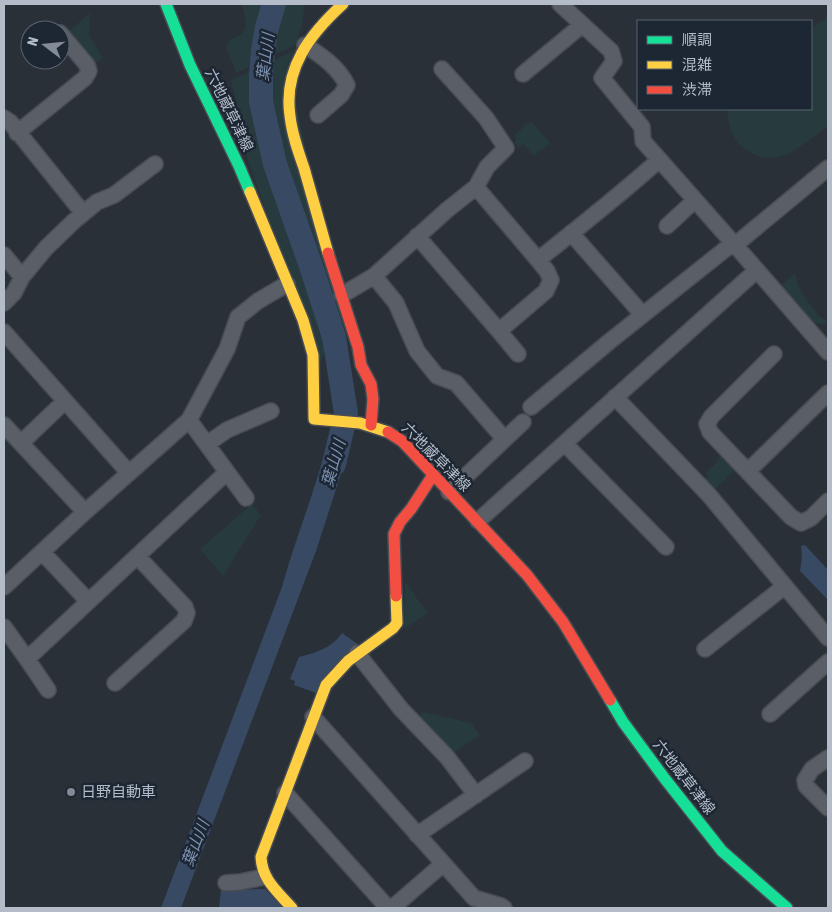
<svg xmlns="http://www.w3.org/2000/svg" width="832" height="912" viewBox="0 0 832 912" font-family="'Asap Condensed','Noto Sans JP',sans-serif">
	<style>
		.green { fill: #273a3e }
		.water { fill: #384963 }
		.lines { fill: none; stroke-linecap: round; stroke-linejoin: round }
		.river { stroke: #384963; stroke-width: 24 }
		.street-casing { stroke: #484c53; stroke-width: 18 }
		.fast-casing { stroke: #484c53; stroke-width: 14 }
		.slow-casing { stroke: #484c53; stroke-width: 14 }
		.jam-casing { stroke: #484c53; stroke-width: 14 }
		.street { stroke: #5a5e66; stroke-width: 15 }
		.fast { stroke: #16e098; stroke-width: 11 }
		.slow { stroke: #ffcf43; stroke-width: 11 }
		.jam { stroke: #f24e42; stroke-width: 11 }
		.poi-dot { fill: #848b96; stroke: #1d2633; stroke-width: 2 }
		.labels { text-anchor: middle; stroke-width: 5; stroke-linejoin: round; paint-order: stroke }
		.street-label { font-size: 15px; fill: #b4bcc9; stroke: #1d2633 }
		.poi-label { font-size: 15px; fill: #b4bcc9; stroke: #1d2633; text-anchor: start }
		.water-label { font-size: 16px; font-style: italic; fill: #7c92b1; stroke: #1d2633 }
	</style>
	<rect width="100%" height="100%" fill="#2a3038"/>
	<!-- green -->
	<path class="green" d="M 242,4 L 266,4 L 256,39 L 254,64 L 236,73 L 226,46 C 231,37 234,39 241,34 C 249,29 244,12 242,4 Z
		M 279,4 L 305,4 L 302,24 L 296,45 L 266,59 Z
		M 90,13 L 89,35 L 103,58 L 94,64 L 68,32 Z
		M 828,17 L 828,126 C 817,134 794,153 782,156 C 752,165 725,139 728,109 L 811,109 L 811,29 Z
		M 295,49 L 288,65 L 345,336 L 339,338 L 274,140 L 266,111 L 265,66 Z
		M 253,70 L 260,147 L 294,252 L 326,336 L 326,349 L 320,363 L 242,143 L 232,139 L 229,132 L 241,123 L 231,80 Z
		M 532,122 L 550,143 L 534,156 L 523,144 L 519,148 L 514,143 L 517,140 L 514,136 L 527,124 Z
		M 795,273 C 798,291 806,299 817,313 L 817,315 L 827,321 L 823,324 L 812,323 L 780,286 Z
		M 720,452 L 736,469 L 713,491 L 704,481 L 709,476 L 706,473 L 718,461 Z
		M 252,504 L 261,515 L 223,576 L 200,549 Z
		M 405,582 L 428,613 L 404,629 Z
		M 424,712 L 471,723 L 480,735 L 452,754 L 418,718 Z"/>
	<!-- water -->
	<path class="water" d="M 338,432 L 351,432 L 350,446 L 316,551 L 181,908 L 161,908 L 282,587 C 296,536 317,487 329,435 Z
		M 805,545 L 828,570 L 828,600 L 800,571 L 802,557 L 801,546 Z
		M 342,633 L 359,645 L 316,693 L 294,685 L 295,681 L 290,679 L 299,657 C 315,653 332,648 342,633 Z
		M 265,889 L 283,908 L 219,908 L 221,890 Z"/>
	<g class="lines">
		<!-- river -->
		<path class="river" d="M 274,4 L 267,27 L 263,50 L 261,75 L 261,102 L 275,164 L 312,269 L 334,337 L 346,413 L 334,464"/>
		<!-- street casing -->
		<g class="street-casing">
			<path id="street" d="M 560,4 L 611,51 L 614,61 L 602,78 L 642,127 L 643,141 L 733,243
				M 305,45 C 322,56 338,67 347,85 L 341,95 L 318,115
				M 523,74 L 582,25
				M 4,118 L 10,122 L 83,213
				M 17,133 L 85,78 L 89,71 L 87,65 L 60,33
				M 667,226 L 695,200
				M 571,233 L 642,314
				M 417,236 L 499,331 L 546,291 L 551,280 L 547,271 L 538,260 L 476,187
				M 735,245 L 828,352
				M 4,255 L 22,277
				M 538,260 C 579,227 620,195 659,160
				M 374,276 L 396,303 L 417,351 L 437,376 L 456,383 L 501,435
				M 342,295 L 374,276 L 447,210 L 476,187 L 487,167 L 506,148 L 486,118 L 442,69
				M 4,303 L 14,293 L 22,277 L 46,248 L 74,221 L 97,202 L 114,195 L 155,164
				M 499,331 L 518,354
				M 4,332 L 129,473
				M 774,354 L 712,416 L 707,424 L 710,432 L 791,517 L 801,523 L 811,518 L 828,501
				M 615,397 L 709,495 L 828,638
				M 531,407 L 610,341 L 733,243 L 735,245 L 828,168
				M 4,425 L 85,512
				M 21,443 L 65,401
				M 207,444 L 227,430 L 271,411
				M 565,444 L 666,547
				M 748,471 L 828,393
				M 227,472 L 246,498
				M 449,492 L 523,422
				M 478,521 L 757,270
				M 42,552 L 88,601
				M 4,587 L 85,512 L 189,420 L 227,349 L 238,317 L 258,301 L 287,284
				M 4,627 L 27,659 L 227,472 L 189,420
				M 705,649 L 785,586
				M 357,653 L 401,709 L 447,757 L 476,795
				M 27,659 L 48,690
				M 115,683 L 184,621 L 187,613 L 185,607 L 137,556
				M 770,714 L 828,662
				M 313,717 L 474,898 L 501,906 L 504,908
				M 828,758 L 812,769 L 805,780 L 806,786 L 828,808
				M 285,793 L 388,908
				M 417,835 L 525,761
				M 226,883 L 240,882 L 264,877
				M 392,908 L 443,864"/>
		</g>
		<!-- fast casing -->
		<g class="fast-casing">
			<path id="fast" d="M 166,4 L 190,65 L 239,166 L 250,192
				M 610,700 L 623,722 L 665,779 L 722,851 L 787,908"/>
		</g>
		<!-- slow casing -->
		<g class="slow-casing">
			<path id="slow" d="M 250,192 L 303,320 L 313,355 L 314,419 L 360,423 L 388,432
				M 328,253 C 320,224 312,196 304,168 C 298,151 292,134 290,116 C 283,69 310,34 343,4
				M 292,908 C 278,892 262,880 261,857 L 326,685 L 348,661 L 393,628 L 397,623 L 396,596"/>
		</g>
		<!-- jam casing -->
		<g class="jam-casing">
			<path id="jam" d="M 328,253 L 358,347 L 361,365 L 371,384 L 373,399 L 371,425
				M 388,432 L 402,441 L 527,575 L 563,622 L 610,700
				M 396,596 L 394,534 L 400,522 L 411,509 L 433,475"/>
		</g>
		<!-- street -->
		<use href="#street" class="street"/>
		<!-- fast -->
		<use href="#fast" class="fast"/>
		<!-- slow -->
		<use href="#slow" class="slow"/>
		<!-- jam -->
		<use href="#jam" class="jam"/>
	</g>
	<!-- markers -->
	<circle class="poi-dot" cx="71" cy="792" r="5"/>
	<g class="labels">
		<!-- street labels -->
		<g class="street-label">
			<text transform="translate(229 110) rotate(64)" y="5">六地蔵草津線</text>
			<text transform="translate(436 457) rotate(45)" y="5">六地蔵草津線</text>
			<text transform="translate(684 777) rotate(52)" y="5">六地蔵草津線</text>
		</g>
		<!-- poi labels -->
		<g class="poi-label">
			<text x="81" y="797">日野自動車</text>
		</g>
		<!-- water labels -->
		<g class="water-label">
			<text transform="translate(265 57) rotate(-83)" y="6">葉山川</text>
			<text transform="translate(333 463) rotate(-74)" y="6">葉山川</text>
			<text transform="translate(195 843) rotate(-69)" y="6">葉山川</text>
		</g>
	</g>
	<!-- border -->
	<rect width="832" height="912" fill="none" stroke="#b4bcc9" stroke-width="10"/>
	<!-- legend -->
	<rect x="637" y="20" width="175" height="90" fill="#1d2633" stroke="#59626f"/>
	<rect x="647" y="36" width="25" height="8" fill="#16e098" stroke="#59626f"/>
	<text x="682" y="45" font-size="15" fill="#b4bcc9">順調</text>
	<rect x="647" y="61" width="25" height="8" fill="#ffcf43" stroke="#59626f"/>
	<text x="682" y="70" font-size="15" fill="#b4bcc9">混雑</text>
	<rect x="647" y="86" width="25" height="8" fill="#f24e42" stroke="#59626f"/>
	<text x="682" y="95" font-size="15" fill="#b4bcc9">渋滞</text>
	<!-- north arrow -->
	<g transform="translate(45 45) rotate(286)"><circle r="24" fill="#1d2633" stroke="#59626f"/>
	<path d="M0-4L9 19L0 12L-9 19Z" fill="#848b96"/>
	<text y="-8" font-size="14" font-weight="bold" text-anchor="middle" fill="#b4bcc9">N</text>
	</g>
</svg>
